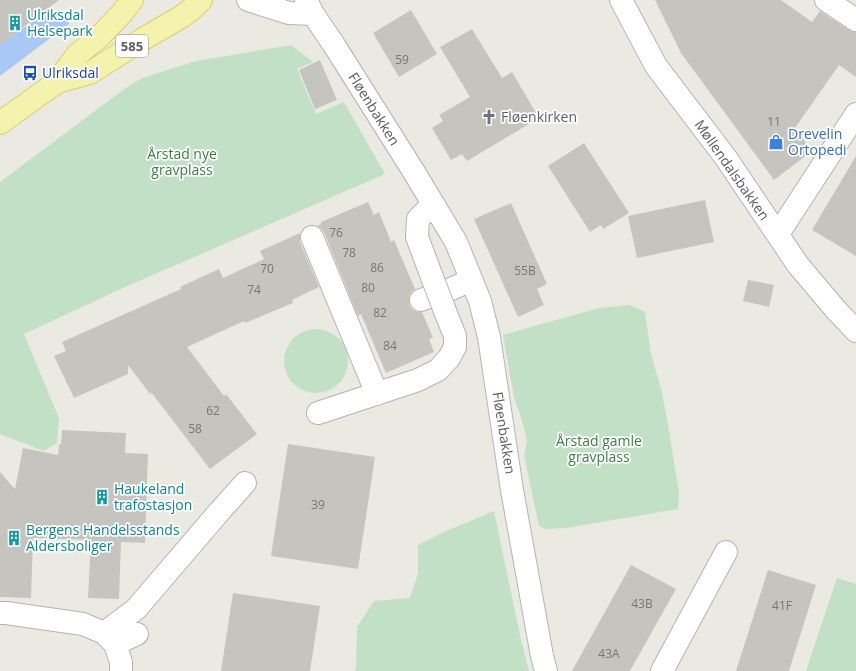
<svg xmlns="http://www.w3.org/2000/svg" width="856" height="671" viewBox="0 0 856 671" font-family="'Open Sans',sans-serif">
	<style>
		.green { fill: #c1e0c5 }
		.water { fill: #a9c8f3 }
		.building { fill: #c6c4be }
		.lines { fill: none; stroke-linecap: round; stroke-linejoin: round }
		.minor-casing { stroke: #b2b3b7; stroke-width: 24 }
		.major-casing { stroke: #dece68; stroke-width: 24 }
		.minor { stroke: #fff; stroke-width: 22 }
		.major { stroke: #f4f3ae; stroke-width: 22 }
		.minor-bridge-casing { stroke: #b2b3b7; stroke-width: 24; stroke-linecap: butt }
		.minor-bridge { stroke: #fff; stroke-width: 22 }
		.labels { text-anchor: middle; stroke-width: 3.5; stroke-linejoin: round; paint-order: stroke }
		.number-label { font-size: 12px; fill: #757678 }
		.shield { fill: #fff; stroke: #8c8d90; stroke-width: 1 }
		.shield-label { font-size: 13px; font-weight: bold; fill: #5a5c60 }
		.culture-label { font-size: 14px; fill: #0d838f; stroke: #fff; text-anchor: start }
		.transit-label { font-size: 14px; fill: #164399; stroke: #fff; text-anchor: start }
		.street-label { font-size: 14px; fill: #5a5c60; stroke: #fff }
		.worship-label { font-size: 14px; fill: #5b616d; stroke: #fff; text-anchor: start }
		.shop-label { font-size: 14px; fill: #366cbe; stroke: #fff; text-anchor: start }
		.park-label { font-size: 14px; fill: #3e7b4a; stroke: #fff }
	</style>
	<rect width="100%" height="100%" fill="#ebeae2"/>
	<!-- green -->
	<path class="green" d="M 291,45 L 313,62 L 297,69 L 316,114 L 344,102 L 385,174 L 123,288 L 24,334 L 59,418 L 57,443 L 44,451 L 0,434 L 0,182 L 123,90 L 142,78 L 196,61 Z
		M 630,305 L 645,312 L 651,354 L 662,392 L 668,424 L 679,493 L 678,509 L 566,528 L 546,529 L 539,526 L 524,455 L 527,442 L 524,427 L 514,397 L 503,335 L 599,308 Z
		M284 361a32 32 0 1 1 64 0a32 32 0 1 1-64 0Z
		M 494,511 L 521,640 L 529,671 L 355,671 L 356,667 L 357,627 L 374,601 L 410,598 L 418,573 L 418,545 L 444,532 Z
		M 837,578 L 856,584 L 856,671 L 806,671 Z"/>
	<!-- water -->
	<path class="water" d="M 61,11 L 69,20 L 69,24 L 0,76 L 0,44 L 35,20 Z"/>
	<!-- building -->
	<path class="building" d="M 0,0 L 59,0 L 0,45 Z
		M 655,0 L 781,0 L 812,22 L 820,11 L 849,30 L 856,32 L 856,77 L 839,65 L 795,128 L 812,151 L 774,180 L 681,53 Z
		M 411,10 L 437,54 L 399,77 L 373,33 Z
		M 472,29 L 502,78 L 512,72 L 539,118 L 467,161 L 462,154 L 451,160 L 432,128 L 443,121 L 439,115 L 470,97 L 440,47 Z
		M 320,60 L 337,100 L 315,109 L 299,70 Z
		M 584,143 L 629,213 L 603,229 L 601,225 L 590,232 L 548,166 Z
		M 856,156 L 856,256 L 812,230 Z
		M 705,200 L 714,242 L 637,258 L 628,216 Z
		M 368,202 L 374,215 L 379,212 L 391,242 L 394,240 L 415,289 L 411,292 L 409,297 L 409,305 L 413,310 L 418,312 L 422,312 L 433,338 L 429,339 L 434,352 L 386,373 L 361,314 L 358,316 L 324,232 L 320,227 L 317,226 L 321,224 L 321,222 Z
		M 511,203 L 547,284 L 537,289 L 544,305 L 518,317 L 474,219 Z
		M 300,233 L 300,242 L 319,287 L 292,300 L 293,303 L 245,323 L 244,321 L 187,347 L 224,396 L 226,394 L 257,434 L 210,469 L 151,392 L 151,395 L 128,365 L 128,374 L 74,398 L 54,356 L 66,351 L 62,342 L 181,289 L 180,287 L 219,269 L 223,278 L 264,259 L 260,251 Z
		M 748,280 L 774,285 L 769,307 L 743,301 Z
		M 62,430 L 126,433 L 125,453 L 148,454 L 145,543 L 121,542 L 119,599 L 88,598 L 91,540 L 33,538 L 31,598 L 0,597 L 0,472 L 15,489 L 23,448 L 58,455 L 59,444 L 61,444 Z
		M 288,444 L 375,457 L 358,569 L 271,556 Z
		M 631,565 L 676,589 L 630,671 L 572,671 Z
		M 768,570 L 816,585 L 789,671 L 736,671 Z
		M 233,593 L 320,606 L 310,671 L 221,671 Z"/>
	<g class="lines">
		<!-- minor casing -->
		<g class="minor-casing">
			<path id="minor" d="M 248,0 L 289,13 L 313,14
				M 306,0 L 313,14 L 334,45 L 414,172 L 456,242 L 480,301 L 489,337 L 512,490 L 542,656 L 546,671
				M 621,0 L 656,66 L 726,158 L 798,265 L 836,310 L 856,331
				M 826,0 L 856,20
				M 778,234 L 856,114
				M 312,237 L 377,394
				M 432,277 L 417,237 L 418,219 L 433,204
				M 421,300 L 449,290 L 471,280
				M 318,413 L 418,380 L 438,370 L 449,358 L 455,347 L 455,336 L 445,311
				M 0,613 L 6,613 L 83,624 L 104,633 L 115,644 L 121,662 L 121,671
				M 104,633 L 136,609 L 219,512 L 245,483
				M 115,644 L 137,634
				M 662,671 L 726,552"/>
		</g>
		<!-- major casing -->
		<g class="major-casing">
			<path id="major" d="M 57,82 L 90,73 L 143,39 L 181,17 L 192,9 L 201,0
				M 0,123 L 57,82 L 77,55 L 101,35 L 122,13 L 132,0"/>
		</g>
		<!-- minor -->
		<use href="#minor" class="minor"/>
		<!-- major -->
		<use href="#major" class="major"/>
		<!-- minor-bridge casing -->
		<g class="minor-bridge-casing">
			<path id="minor-bridge" d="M 432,277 L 445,311"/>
		</g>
		<!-- minor-bridge -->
		<use href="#minor-bridge" class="minor-bridge"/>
	</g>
	<!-- icons -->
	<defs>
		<g id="building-bare" transform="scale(1.2)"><path d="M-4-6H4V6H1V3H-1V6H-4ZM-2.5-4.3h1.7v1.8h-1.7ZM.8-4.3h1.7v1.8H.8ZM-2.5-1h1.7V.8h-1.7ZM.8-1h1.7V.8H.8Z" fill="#0f9aa8" stroke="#fff" stroke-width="2.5" paint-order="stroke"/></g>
		<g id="bus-bare" transform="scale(1.2)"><path d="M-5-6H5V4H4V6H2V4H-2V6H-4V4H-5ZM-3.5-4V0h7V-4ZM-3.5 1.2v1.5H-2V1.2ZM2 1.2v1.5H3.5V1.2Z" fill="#1a4fb4" stroke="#fff" stroke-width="2.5" paint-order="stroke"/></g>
		<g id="church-bare" transform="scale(1.2)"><path d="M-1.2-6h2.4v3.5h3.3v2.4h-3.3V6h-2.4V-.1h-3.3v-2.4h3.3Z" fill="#6b7280" stroke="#fff" stroke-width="2.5" paint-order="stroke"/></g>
		<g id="shop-bare" transform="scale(1.2)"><path d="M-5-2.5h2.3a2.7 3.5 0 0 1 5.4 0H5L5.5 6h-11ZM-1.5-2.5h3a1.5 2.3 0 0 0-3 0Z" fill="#3f7fe0" stroke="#fff" stroke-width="2.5" paint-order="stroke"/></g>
	</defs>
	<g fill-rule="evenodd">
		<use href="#building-bare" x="15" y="23"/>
		<use href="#bus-bare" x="30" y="73"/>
		<use href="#church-bare" x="489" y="117"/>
		<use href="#shop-bare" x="776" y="142"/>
		<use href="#building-bare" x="102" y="497"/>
		<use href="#building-bare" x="14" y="538"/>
	</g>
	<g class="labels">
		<!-- number labels -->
		<g class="number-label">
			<text x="402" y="64">59</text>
			<text x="774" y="126">11</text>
			<text x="336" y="237">76</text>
			<text x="349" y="257">78</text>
			<text x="377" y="272">86</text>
			<text x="267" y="273">70</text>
			<text x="525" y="275">55B</text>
			<text x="368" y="292">80</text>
			<text x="254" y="294">74</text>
			<text x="380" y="317">82</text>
			<text x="390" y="350">84</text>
			<text x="213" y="415">62</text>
			<text x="195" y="433">58</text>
			<text x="318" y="509">39</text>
			<text x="642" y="608">43B</text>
			<text x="782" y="610">41F</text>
			<text x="609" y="658">43A</text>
		</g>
		<!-- shield labels -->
		<rect class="shield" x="116" y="35" width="32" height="22" rx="3"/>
		<g class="shield-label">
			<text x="132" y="51">585</text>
		</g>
		<!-- culture labels -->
		<g class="culture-label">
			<text x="27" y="20">Ulriksdal<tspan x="27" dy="16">Helsepark</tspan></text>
			<text x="114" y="494">Haukeland<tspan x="114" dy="16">trafostasjon</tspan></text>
			<text x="26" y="535">Bergens Handelsstands<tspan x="26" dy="16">Aldersboliger</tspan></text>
		</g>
		<!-- transit labels -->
		<g class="transit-label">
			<text x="42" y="78">Ulriksdal</text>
		</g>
		<!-- street labels -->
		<g class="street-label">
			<text transform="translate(374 109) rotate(58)" y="5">Fløenbakken</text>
			<text transform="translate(732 170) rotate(55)" y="5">Møllendalsbakken</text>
			<text transform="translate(504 433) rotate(81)" y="5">Fløenbakken</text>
		</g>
		<!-- worship labels -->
		<g class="worship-label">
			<text x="501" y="122">Fløenkirken</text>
		</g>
		<!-- shop labels -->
		<g class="shop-label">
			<text x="788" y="139">Drevelin<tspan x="788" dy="16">Ortopedi</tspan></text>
		</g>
		<!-- park labels -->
		<g class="park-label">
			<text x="182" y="159">Årstad nye<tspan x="182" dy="16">gravplass</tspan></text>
			<text x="599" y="446">Årstad gamle<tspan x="599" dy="16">gravplass</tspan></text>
		</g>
	</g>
</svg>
